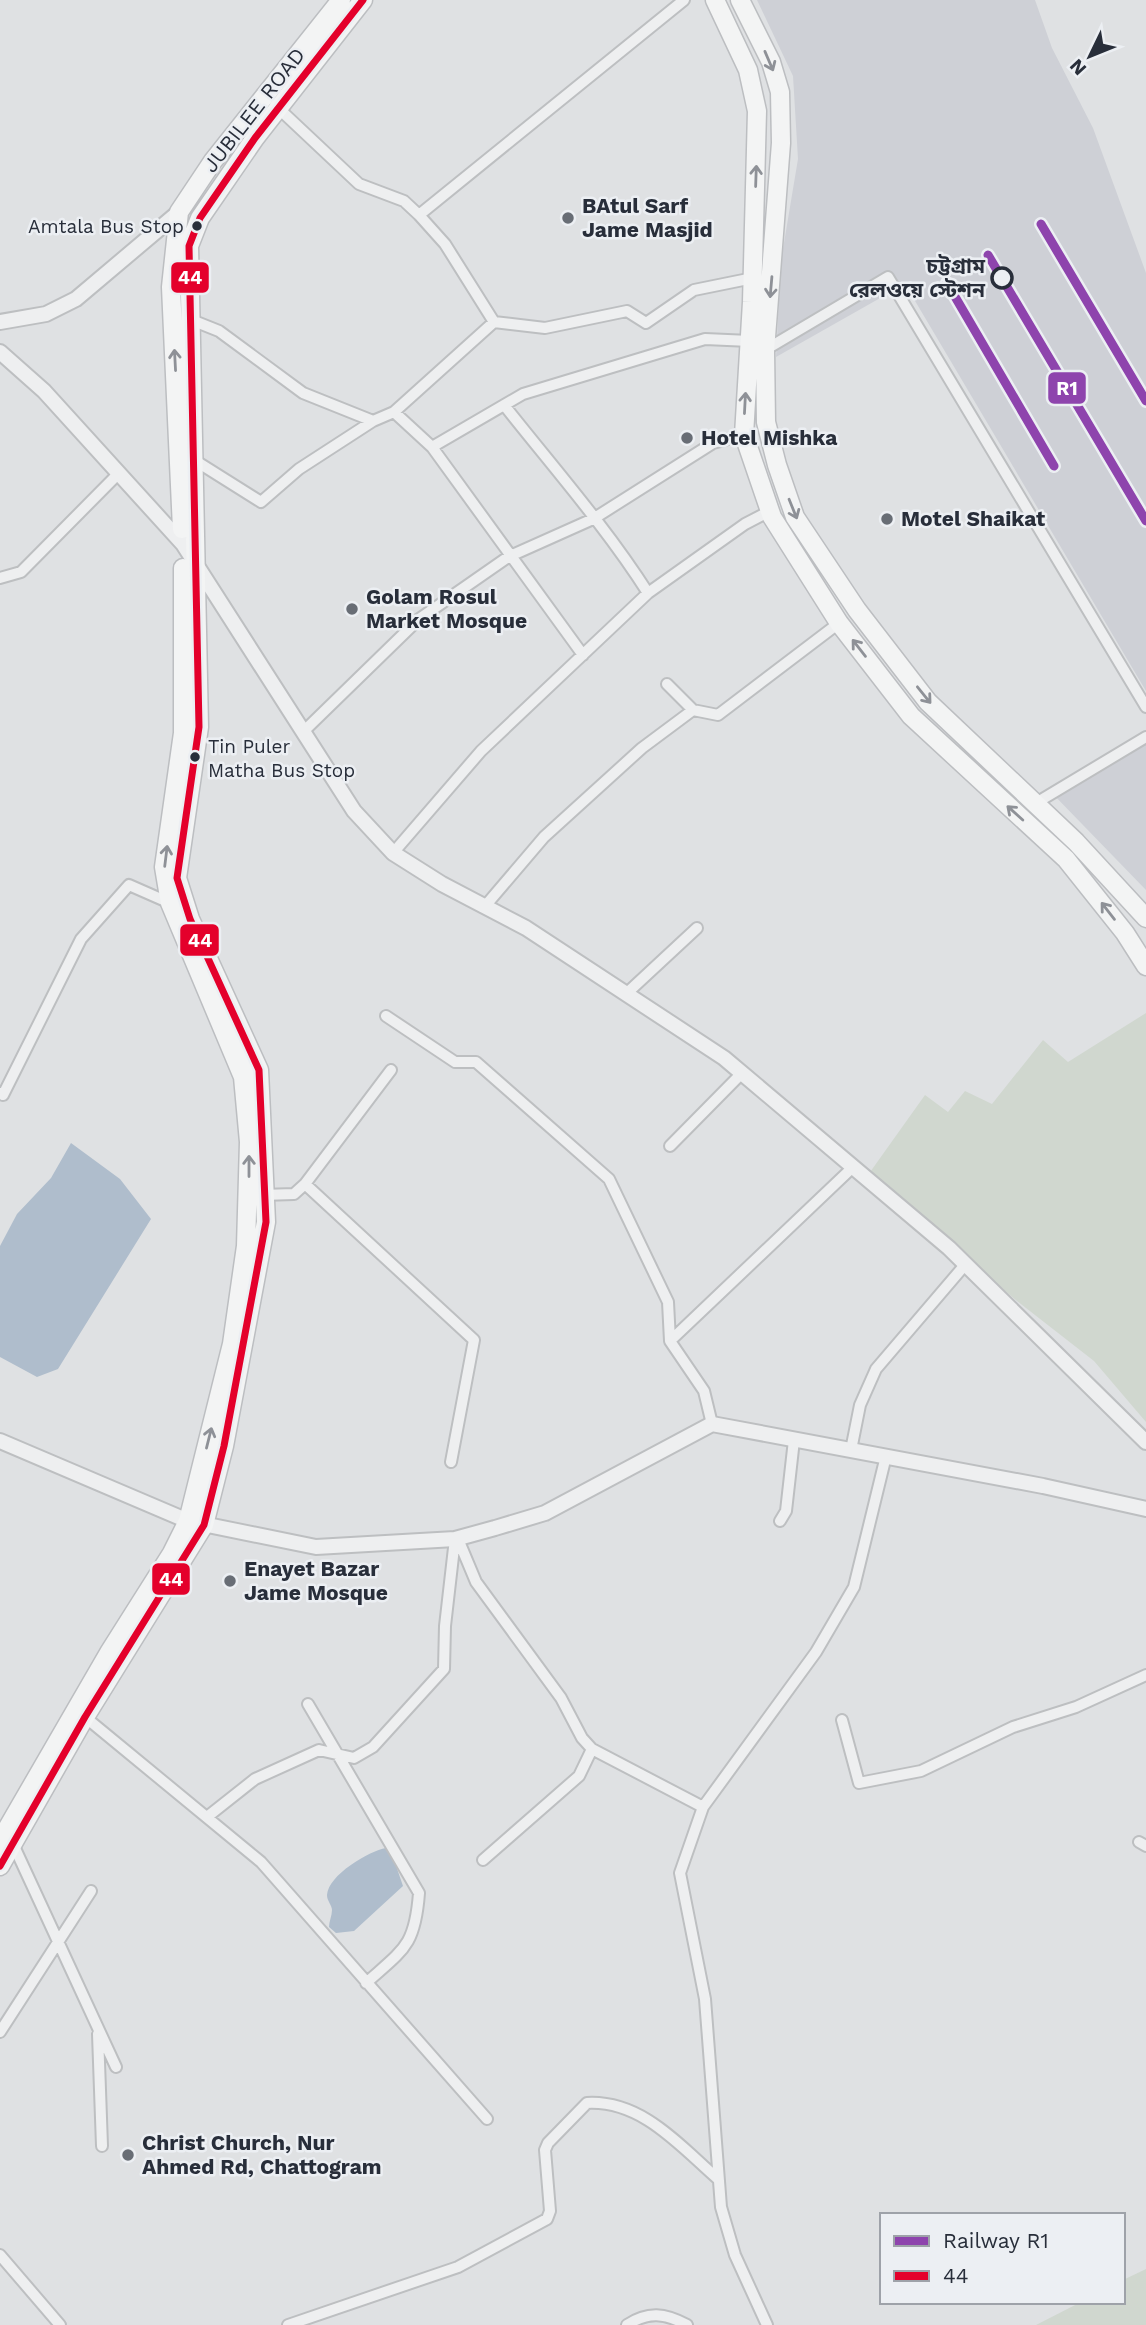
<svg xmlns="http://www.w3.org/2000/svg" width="1146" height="2325" viewBox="0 0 1146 2325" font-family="'Work Sans','Noto Sans Bengali',sans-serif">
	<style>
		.built { fill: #ced0d6 }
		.green { fill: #d0d7cf }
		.water { fill: #afbdcc }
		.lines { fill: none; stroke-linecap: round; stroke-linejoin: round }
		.minor-casing { stroke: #bdbfc1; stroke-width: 14 }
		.tertiary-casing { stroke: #bdbfc1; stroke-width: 18 }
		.primary-casing { stroke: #bcbec1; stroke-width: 21 }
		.minor { stroke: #eeeff0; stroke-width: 10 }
		.tertiary { stroke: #eeeff0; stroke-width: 14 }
		.primary { stroke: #f3f4f4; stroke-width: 18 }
		.bus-1-casing { stroke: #eceff3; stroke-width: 12 }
		.bus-1 { stroke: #e4002b; stroke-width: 7 }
		.rail-1-casing { stroke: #eceff3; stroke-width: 14 }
		.rail-1 { stroke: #8e44ad; stroke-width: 9 }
		.oneway { stroke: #8e9197 }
		.poi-dot { fill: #686d75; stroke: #eceff3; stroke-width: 2.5 }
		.bus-dot { fill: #282e3a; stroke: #eceff3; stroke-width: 2.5 }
		.stop-dot { fill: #eceff3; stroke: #282e3a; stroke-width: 3.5 }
		.labels { text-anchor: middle; stroke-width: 5; stroke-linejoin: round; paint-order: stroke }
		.bus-label { font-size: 19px; fill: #282e3a; stroke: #eceff3; text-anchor: end }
		.street-label { font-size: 21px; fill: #282e3a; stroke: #eceff3 }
		.poi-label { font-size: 21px; font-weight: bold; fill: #282e3a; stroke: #eceff3; text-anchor: start }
		.stop-label { font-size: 21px; font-weight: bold; fill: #282e3a; stroke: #eceff3; text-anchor: end }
		.line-badge { stroke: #eceff3; stroke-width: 2.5 }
		.badge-label { font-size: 19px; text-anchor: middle; font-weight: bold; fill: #fff }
	</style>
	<rect width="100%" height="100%" fill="#dfe1e3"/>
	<!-- built -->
	<path class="built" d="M 757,0 L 1035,0 L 1052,48 L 1093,128 L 1146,273 L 1146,691 L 905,284 L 776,357 L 781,261 L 798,159 L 793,76 Z
		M 1146,731 L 1146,890 L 1050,791 Z"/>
	<!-- green -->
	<path class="green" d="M 1146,1013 L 1146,1422 L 1094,1361 L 1017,1301 L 868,1175 L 925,1095 L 948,1112 L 965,1091 L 992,1104 L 1043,1040 L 1068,1062 Z
		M 1146,2269 L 1146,2325 L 1036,2325 L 1081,2302 L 1123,2302 L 1123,2280 Z"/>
	<!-- water -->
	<path class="water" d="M 71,1143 L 120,1179 L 151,1219 L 58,1369 L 37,1377 L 0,1357 L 0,1246 L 17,1214 L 51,1178 Z
		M 386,1848 L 391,1851 L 403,1886 L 354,1931 L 336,1933 L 329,1927 C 329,1921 332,1916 332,1910 C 332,1905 327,1901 327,1895 C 328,1875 369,1851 386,1848 Z"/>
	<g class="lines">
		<!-- minor casing -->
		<g class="minor-casing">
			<path id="minor" d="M 275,105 L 359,184 L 404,201 L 419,215 L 445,244 L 494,322
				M 419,215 L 684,0
				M 189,319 L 219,331 L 303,393 L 373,421 L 394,412 L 432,447 L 583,655
				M 765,350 L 888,277 L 1146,707
				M 504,405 C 553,467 606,527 648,593
				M 394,412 L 494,322 L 545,328 L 627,311 L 646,323 L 694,290 L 753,278
				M 432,447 L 523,394 L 705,339 L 750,341
				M 191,458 L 261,502 L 299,469 L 373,421
				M 0,578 L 21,572 L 119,473
				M 667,684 L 693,710 L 718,715 L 839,623
				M 305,730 L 419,619 L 508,557 L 593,519 L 713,443 L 744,435
				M 1036,803 L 1146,737
				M 393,853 L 481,751 L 648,593 L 745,524 L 770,511
				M 486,905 L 544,837 L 642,748 L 693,710
				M 627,993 L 697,928
				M 386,1016 L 455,1062 L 476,1062 L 609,1179 L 668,1302 L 670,1341 L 704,1391 L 712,1424
				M 0,1093 L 3,1095 L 81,939 L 129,885 L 170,903
				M 670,1146 L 742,1073
				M 305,1184 L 474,1340 L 451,1462
				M 262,1195 L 294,1194 L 305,1184 L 391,1070
				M 670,1341 L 852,1168
				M 851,1450 L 860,1405 L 876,1369 L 964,1266
				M 780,1521 L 786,1511 L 794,1440
				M 458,1539 L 476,1582 L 561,1698 L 582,1738 L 592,1749 L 703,1807
				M 308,1704 L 419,1893 C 415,1946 404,1949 366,1983
				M 85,1717 L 261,1862 L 487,2119
				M 842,1720 L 859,1783 L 921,1771 L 1013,1727 L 1076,1707 L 1146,1675
				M 207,1817 L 255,1779 L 319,1750 L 354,1758 L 373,1747 L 444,1669 L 445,1626 L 455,1539
				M 1139,1842 L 1146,1846
				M 13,1844 L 116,2067
				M 483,1860 L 579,1776 L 592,1749
				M 0,2032 L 91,1891
				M 98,2034 L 102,2146
				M 0,2255 L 60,2325
				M 288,2325 L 458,2267 L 547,2219 L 550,2211 L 545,2150 L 548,2143 L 587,2103 C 642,2100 680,2146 718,2179
				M 627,2325 C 648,2311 665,2313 687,2325
				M 767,2325 L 735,2255 L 721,2207 L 705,1999 L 680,1873 L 703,1807 L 816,1652 L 854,1587 L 886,1456"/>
		</g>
		<!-- tertiary casing -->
		<g class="tertiary-casing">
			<path id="tertiary" d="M 0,322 L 46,314 L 76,299 L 179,212
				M 0,352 L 44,391 L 183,544 L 354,811 L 393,853 L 442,884 L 526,928 L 724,1058 L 949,1248 L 1146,1442
				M 0,1441 L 188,1521 L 316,1547 L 455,1539 L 495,1528 L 545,1513 L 712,1424 L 1043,1486 L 1146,1509"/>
		</g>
		<!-- primary casing -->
		<g class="primary-casing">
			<path id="primary" d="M 715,0 L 748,70 L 757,111 L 752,302 L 744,435 L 772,517 L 839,623 L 911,716 L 1066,859 L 1125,933 L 1146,966
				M 740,0 L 771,62 L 780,92 L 781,143 L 765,350 L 766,422 L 777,465 L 795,517 L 857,610 L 928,702 L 1076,842 L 1146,918
				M 182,529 L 171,287 L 179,212 L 213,161 L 341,0
				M 0,1841 L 110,1651 L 172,1553 L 188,1521 L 232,1344 L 246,1246 L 249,1142 L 243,1077 L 170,903 L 164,867 L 183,733 L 183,568
				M 0,1866 L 85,1717 L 204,1525 L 224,1446 L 266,1222 L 259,1070 L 190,919 L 177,878 L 199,727 L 189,246 L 200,218 L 255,138 L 363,0"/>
		</g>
		<!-- minor -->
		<use href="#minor" class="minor"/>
		<!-- tertiary -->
		<use href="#tertiary" class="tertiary"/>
		<!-- primary -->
		<use href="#primary" class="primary"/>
		<!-- bus-1 casing -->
		<g class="bus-1-casing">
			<path id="bus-1" d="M 0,1866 L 85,1717 L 204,1525 L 224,1446 L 266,1222 L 259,1070 L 190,919 L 177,878 L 199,727 L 189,246 L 200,218 L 255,138 L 363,0"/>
		</g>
		<!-- bus-1 -->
		<use href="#bus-1" class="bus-1"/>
		<!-- rail-1 casing -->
		<g class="rail-1-casing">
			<path id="rail-1" d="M 1041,224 L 1146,401
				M 988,255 L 1146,521
				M 947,283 L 1054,466"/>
		</g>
		<!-- rail-1 -->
		<use href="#rail-1" class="rail-1"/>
	</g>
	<!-- one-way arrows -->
	<defs><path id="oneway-shaft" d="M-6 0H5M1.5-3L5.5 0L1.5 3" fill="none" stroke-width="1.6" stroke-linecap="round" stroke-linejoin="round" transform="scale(1.75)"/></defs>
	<g class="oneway">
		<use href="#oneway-shaft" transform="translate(769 61) rotate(67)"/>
		<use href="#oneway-shaft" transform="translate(756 176) rotate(-88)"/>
		<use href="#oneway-shaft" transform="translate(771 287) rotate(95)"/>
		<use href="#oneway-shaft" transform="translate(175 360) rotate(-93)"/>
		<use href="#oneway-shaft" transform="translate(745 403) rotate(-87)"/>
		<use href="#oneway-shaft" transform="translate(793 509) rotate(68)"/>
		<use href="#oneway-shaft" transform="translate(859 648) rotate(-128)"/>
		<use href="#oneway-shaft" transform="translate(924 695) rotate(51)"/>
		<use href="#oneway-shaft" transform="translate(1015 813) rotate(-138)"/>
		<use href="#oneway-shaft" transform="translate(166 856) rotate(-83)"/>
		<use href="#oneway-shaft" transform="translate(1108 911) rotate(-128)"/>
		<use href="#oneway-shaft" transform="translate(249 1166) rotate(-90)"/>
		<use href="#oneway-shaft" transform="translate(209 1438) rotate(-76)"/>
	</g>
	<!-- markers -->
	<g class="poi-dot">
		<circle cx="568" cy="218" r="7"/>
		<circle cx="687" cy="438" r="7"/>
		<circle cx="887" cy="519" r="7"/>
		<circle cx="352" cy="609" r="7"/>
		<circle cx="230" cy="1581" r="7"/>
		<circle cx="128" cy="2155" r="7"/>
	</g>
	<g class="bus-dot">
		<circle cx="197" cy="226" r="6"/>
		<circle cx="195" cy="757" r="6"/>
	</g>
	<circle class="stop-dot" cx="1002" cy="278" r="10"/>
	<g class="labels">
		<!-- bus labels -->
		<g class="bus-label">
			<text x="184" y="233">Amtala Bus Stop</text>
			<text x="208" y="753" text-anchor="start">Tin Puler<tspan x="208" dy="24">Matha Bus Stop</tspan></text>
		</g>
		<!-- street labels -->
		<g class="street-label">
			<text transform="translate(254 110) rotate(-52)" y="7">JUBILEE ROAD</text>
		</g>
		<!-- poi labels -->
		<g class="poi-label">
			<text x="582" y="213">BAtul Sarf<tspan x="582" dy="24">Jame Masjid</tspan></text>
			<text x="701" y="445">Hotel Mishka</text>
			<text x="901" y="526">Motel Shaikat</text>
			<text x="366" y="604">Golam Rosul<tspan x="366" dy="24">Market Mosque</tspan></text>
			<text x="244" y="1576">Enayet Bazar<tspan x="244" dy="24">Jame Mosque</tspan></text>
			<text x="142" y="2150">Christ Church, Nur<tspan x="142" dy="24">Ahmed Rd, Chattogram</tspan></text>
		</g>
		<!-- stop labels -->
		<g class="stop-label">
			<text x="985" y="273">চট্টগ্রাম<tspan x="985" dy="24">রেলওয়ে স্টেশন</tspan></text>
		</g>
	</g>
	<g class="line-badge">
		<rect x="170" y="261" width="40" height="33" rx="7" fill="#e4002b"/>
		<rect x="1047" y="371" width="40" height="34" rx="7" fill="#8e44ad"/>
		<rect x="179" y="923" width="41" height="34" rx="7" fill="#e4002b"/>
		<rect x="151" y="1562" width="40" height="34" rx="7" fill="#e4002b"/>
	</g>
	<g class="badge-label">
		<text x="190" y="284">44</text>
		<text x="1067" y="395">R1</text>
		<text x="200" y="947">44</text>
		<text x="171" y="1586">44</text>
	</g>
	<!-- legend -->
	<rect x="880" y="2213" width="245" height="91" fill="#eceff3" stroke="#9ea2a9" stroke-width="2"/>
	<rect x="894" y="2236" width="35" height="10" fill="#8e44ad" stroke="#9ea2a9" stroke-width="2"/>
	<text x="943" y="2248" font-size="21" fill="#282e3a">Railway R1</text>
	<rect x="894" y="2271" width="35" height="10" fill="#e4002b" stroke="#9ea2a9" stroke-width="2"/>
	<text x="943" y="2283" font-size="21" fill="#282e3a">44</text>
	<!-- north arrow -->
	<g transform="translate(1090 56) rotate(227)" stroke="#eceff3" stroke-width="5" paint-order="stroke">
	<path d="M0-5L12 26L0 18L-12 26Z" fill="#282e3a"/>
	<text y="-10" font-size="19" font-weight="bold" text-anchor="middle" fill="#282e3a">N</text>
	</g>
</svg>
